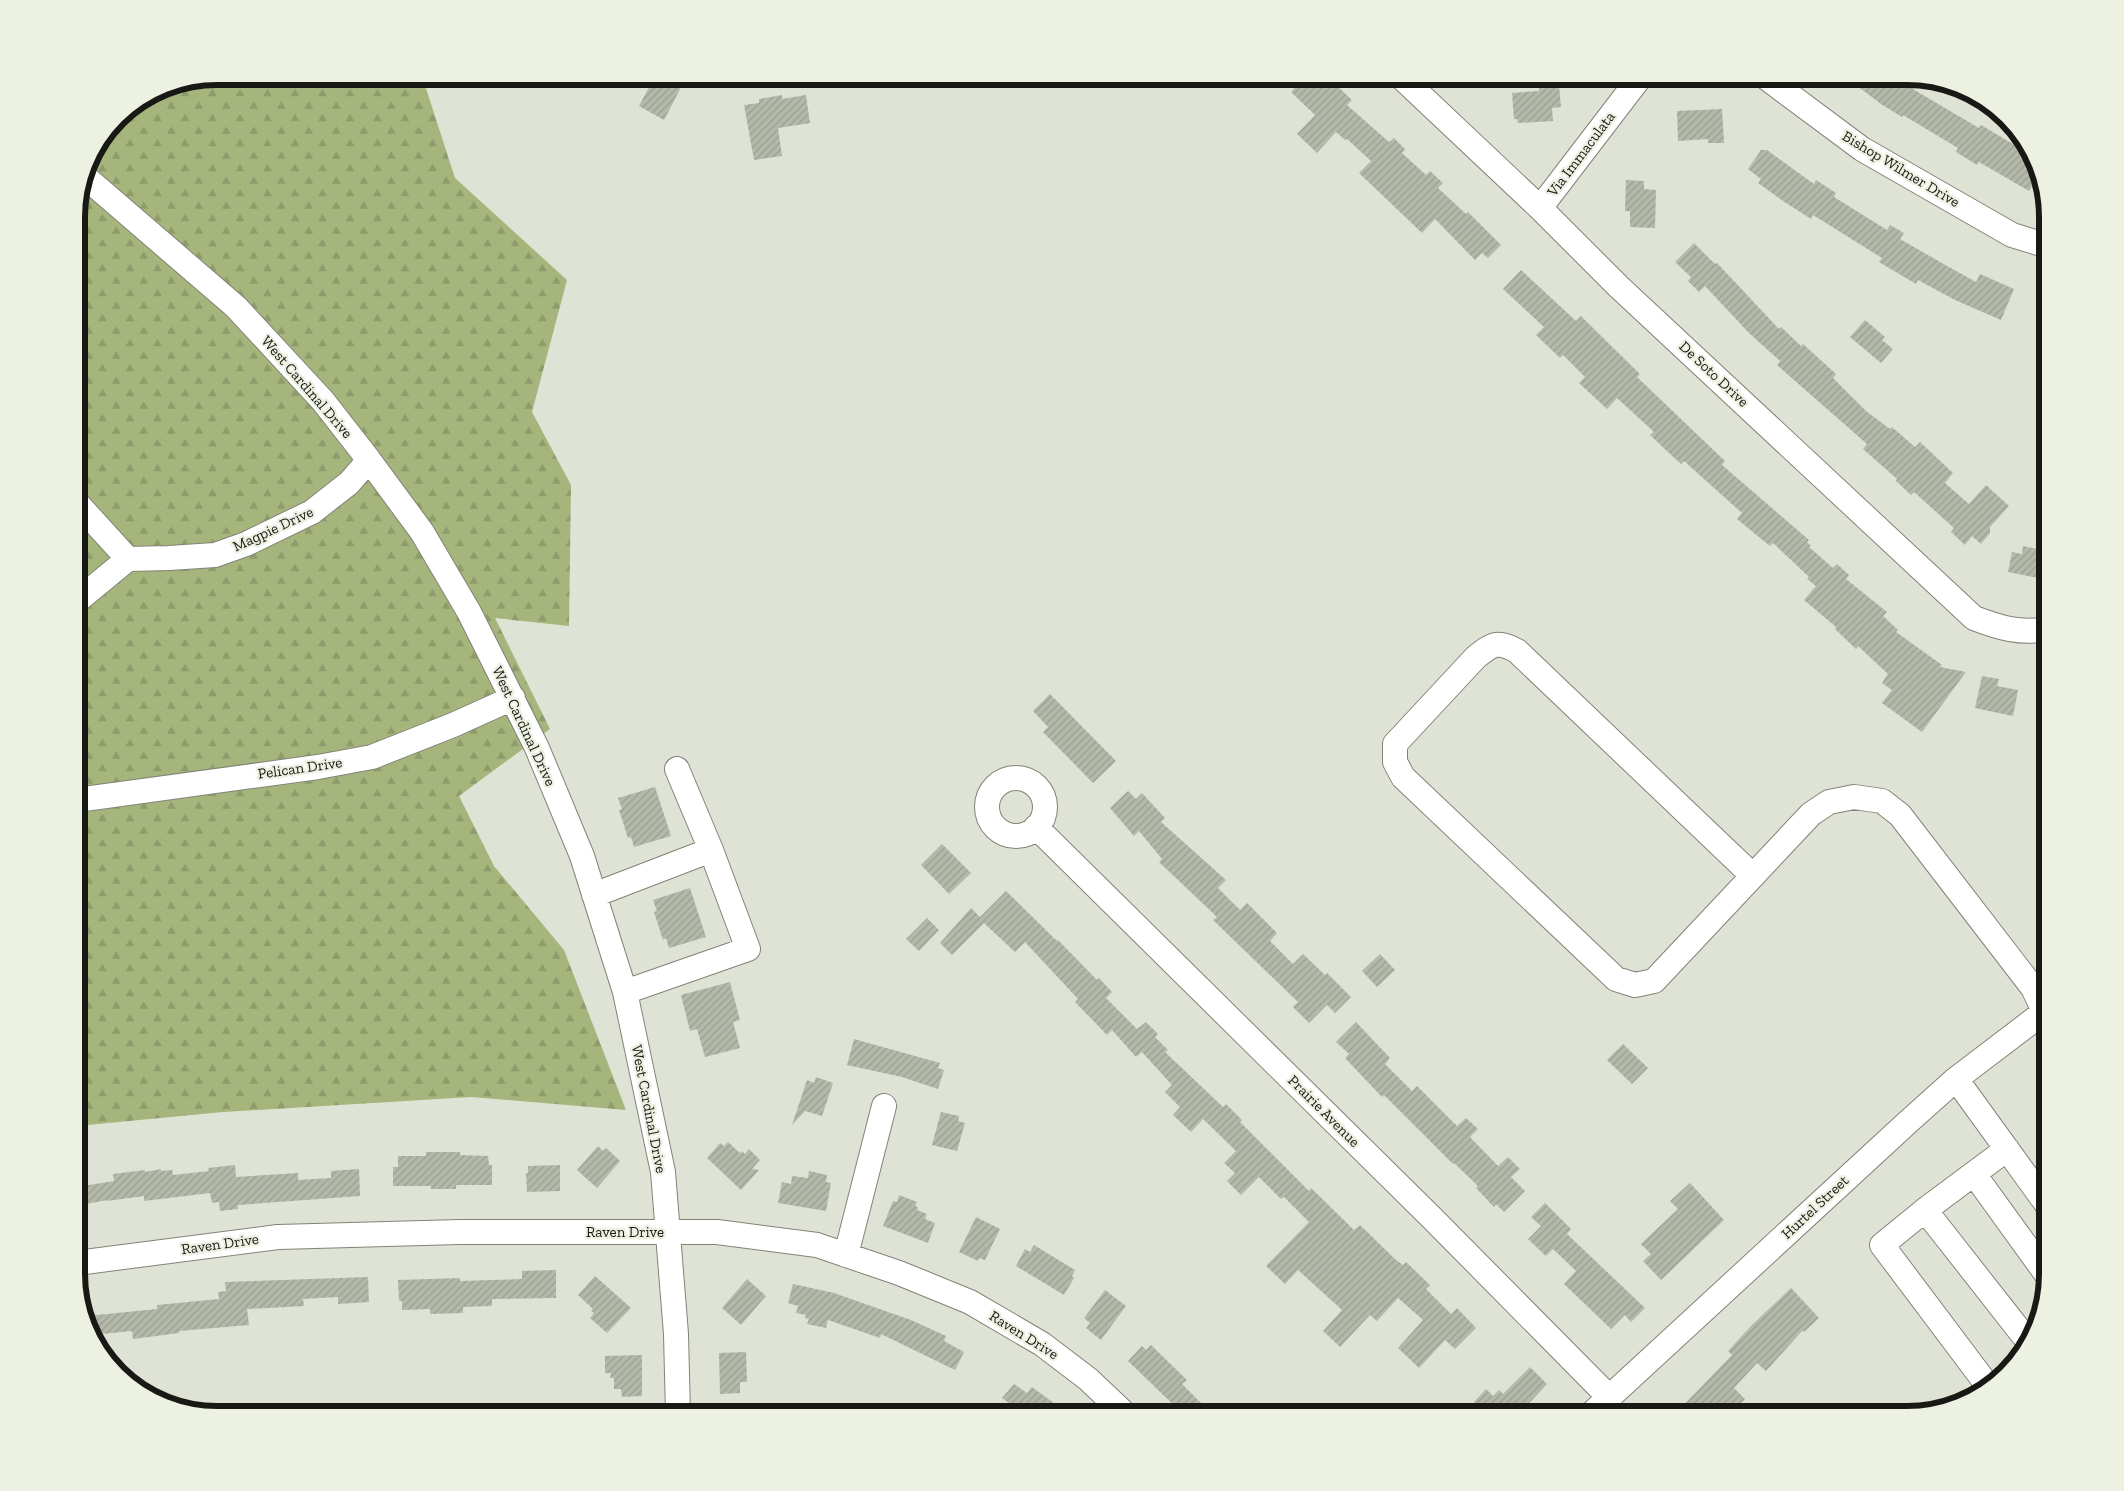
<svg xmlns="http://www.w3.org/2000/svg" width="2124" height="1491" viewBox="0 0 2124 1491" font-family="'Zilla Slab',serif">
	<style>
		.forest { fill: url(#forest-firs) }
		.building { fill: url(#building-hatch) }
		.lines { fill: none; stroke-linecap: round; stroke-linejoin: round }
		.minor-casing { stroke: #808477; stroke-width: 26 }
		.minor { stroke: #fff; stroke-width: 24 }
		.labels { text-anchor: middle; stroke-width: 4.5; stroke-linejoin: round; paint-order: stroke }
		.street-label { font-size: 15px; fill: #181914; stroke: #ecf1e2 }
		.rim { fill: none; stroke: #181914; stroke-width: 6 }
	</style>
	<defs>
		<pattern id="forest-firs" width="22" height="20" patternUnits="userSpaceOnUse" patternTransform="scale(1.25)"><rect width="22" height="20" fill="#a6b57c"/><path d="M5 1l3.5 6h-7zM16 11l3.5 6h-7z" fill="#8e9b6a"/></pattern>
		<pattern id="building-hatch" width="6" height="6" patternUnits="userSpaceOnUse" patternTransform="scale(1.25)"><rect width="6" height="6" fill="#b4b9aa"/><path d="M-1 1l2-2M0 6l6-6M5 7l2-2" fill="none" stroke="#9a9e91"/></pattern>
	</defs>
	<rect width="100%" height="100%" fill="#dfe3d5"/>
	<!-- forest -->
	<path class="forest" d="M 217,76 L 422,76 L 455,178 L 567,280 L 532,412 L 571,485 L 569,626 L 495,618 L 550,729 L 459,796 L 494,866 L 564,950 L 626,1110 L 471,1097 L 223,1112 L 77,1126 L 77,208 L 87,163 L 118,117 L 163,87 Z"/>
	<!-- building -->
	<path class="building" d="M 655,76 L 687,76 L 664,120 L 639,106 Z
		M 1280,76 L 1320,76 L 1330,86 L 1333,82 L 1352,100 L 1347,105 L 1389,142 L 1394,138 L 1405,149 L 1402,153 L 1426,175 L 1430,171 L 1443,183 L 1438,188 L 1466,214 L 1468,212 L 1501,245 L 1488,258 L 1482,253 L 1475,260 L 1435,219 L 1422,233 L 1359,173 L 1371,161 L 1347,139 L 1345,140 L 1336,132 L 1317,153 L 1297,134 L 1315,115 L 1291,92 L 1294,89 Z
		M 1844,76 L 1907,76 L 1917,79 L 1911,88 L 1979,128 L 1981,125 L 2018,147 L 2016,150 L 2032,160 L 2037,177 L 2029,191 L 1979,162 L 1977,165 L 1956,152 L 1958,148 L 1903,115 L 1902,117 L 1881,104 Z
		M 1559,85 L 1561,107 L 1552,108 L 1553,121 L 1518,123 L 1517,119 L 1514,119 L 1512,93 L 1539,91 L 1539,86 Z
		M 782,95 L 782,99 L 806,95 L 810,123 L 778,128 L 782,156 L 754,160 L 744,105 L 759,103 L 759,99 Z
		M 1722,109 L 1724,143 L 1708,143 L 1708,139 L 1678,141 L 1677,111 Z
		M 1761,150 L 1767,150 L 1814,184 L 1816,180 L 1836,193 L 1834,197 L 1887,230 L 1890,225 L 1904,233 L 1900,239 L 1940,262 L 1976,282 L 1980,274 L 2014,289 L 2001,320 L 1955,300 L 1918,280 L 1916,284 L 1879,262 L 1882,258 L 1813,215 L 1811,219 L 1783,201 L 1758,183 L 1761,179 L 1748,169 Z
		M 1626,180 L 1644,181 L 1644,189 L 1656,190 L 1655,228 L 1630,227 L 1630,211 L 1625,211 Z
		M 1694,243 L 1715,264 L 1717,263 L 1779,329 L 1781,327 L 1801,346 L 1803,344 L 1836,374 L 1833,378 L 1866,411 L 1890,429 L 1892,427 L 1915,447 L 1920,442 L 1953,473 L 1945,483 L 1969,504 L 1986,485 L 2009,506 L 1990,527 L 1990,533 L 1981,544 L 1972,536 L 1965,545 L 1951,532 L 1954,528 L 1914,492 L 1911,495 L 1896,481 L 1897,479 L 1863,449 L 1867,444 L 1777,365 L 1780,361 L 1749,333 L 1705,286 L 1699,292 L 1688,281 L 1691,277 L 1675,262 Z
		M 1521,270 L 1576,321 L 1581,316 L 1593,328 L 1640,374 L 1637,377 L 1725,461 L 1722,465 L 1809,540 L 1807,542 L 1811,546 L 1809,547 L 1833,568 L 1837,564 L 1849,575 L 1846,579 L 1887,612 L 1883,616 L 1898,630 L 1896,632 L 1942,665 L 1940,667 L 1966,672 L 1922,732 L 1882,703 L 1892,690 L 1882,683 L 1888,674 L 1858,646 L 1856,649 L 1835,629 L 1836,627 L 1804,600 L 1816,586 L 1807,579 L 1809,577 L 1773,543 L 1770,546 L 1737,519 L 1742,513 L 1684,461 L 1681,464 L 1668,452 L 1650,435 L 1654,432 L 1617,398 L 1607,409 L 1579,383 L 1585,377 L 1563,355 L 1560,358 L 1536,335 L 1544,327 L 1503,289 Z
		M 1865,320 L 1885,337 L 1882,340 L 1893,349 L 1881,363 L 1850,337 Z
		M 2023,546 L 2048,551 L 2048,580 L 2008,572 L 2012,552 L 2022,554 Z
		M 1982,676 L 1999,679 L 1997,686 L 2018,690 L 2013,716 L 1975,708 Z
		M 1050,694 L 1116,761 L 1093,783 L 1043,732 L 1048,727 L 1033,711 Z
		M 655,787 L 671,836 L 634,847 L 631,837 L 628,838 L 619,810 L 622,809 L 618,798 Z
		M 1128,791 L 1136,799 L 1142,793 L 1165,818 L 1161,822 L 1226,880 L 1218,888 L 1240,910 L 1247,903 L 1277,933 L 1270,941 L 1293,964 L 1303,954 L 1325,975 L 1327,973 L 1351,997 L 1335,1013 L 1327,1005 L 1309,1023 L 1293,1007 L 1298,1002 L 1213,920 L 1217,917 L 1159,862 L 1162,859 L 1139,831 L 1134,836 L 1110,808 Z
		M 942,844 L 971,873 L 949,894 L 921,865 Z
		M 690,888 L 706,937 L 669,948 L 666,938 L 663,940 L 654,912 L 657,911 L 653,900 Z
		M 1006,891 L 1057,941 L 1058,940 L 1097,980 L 1099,978 L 1112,992 L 1106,998 L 1137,1029 L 1146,1022 L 1158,1034 L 1155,1037 L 1168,1050 L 1165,1052 L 1223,1107 L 1226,1104 L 1242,1120 L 1240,1122 L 1309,1191 L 1311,1188 L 1354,1230 L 1360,1225 L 1396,1260 L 1403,1265 L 1406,1262 L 1430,1285 L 1426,1289 L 1451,1314 L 1457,1308 L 1476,1328 L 1455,1349 L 1445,1340 L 1419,1368 L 1398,1348 L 1423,1320 L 1398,1298 L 1377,1321 L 1370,1315 L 1340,1347 L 1323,1331 L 1342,1310 L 1298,1270 L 1285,1284 L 1266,1266 L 1309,1222 L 1284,1197 L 1281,1199 L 1259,1177 L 1241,1195 L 1227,1181 L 1235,1173 L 1224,1163 L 1236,1151 L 1203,1119 L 1191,1132 L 1173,1115 L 1180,1107 L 1165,1092 L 1172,1085 L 1142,1052 L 1136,1057 L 1112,1030 L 1107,1035 L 1075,1002 L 1078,999 L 1025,942 L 1015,952 L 984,923 L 952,955 L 940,943 L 971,908 L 980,917 Z
		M 927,918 L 939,930 L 919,951 L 906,939 Z
		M 1380,954 L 1395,970 L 1377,987 L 1362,971 Z
		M 730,982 L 740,1020 L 733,1022 L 740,1048 L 705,1057 L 697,1029 L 690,1031 L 681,995 Z
		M 1356,1022 L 1390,1058 L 1385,1064 L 1412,1091 L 1417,1086 L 1457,1126 L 1466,1118 L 1478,1129 L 1470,1137 L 1498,1166 L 1508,1157 L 1520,1169 L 1511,1177 L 1525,1191 L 1504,1212 L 1496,1204 L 1494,1207 L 1476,1188 L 1478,1186 L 1454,1163 L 1453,1164 L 1384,1095 L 1382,1097 L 1345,1058 L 1349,1054 L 1336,1042 Z
		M 854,1039 L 940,1063 L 938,1068 L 944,1070 L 938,1089 L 902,1077 L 847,1065 Z
		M 1623,1044 L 1648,1068 L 1632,1084 L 1607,1060 Z
		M 816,1077 L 833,1083 L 822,1116 L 805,1111 L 792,1125 L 807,1080 L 814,1083 Z
		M 941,1112 L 959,1116 L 958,1121 L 965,1123 L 957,1151 L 932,1145 Z
		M 728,1142 L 740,1153 L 742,1151 L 745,1154 L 749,1149 L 760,1160 L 752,1169 L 759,1170 L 741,1190 L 707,1158 L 720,1143 L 724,1146 Z
		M 598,1146 L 603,1151 L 606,1148 L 620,1161 L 597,1188 L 577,1170 Z
		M 426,1152 L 460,1152 L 460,1155 L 488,1156 L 489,1165 L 492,1165 L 492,1185 L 456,1185 L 456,1189 L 431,1189 L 431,1186 L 393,1186 L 393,1167 L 398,1167 L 398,1156 L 426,1156 Z
		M 235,1165 L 236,1177 L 298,1173 L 298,1180 L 331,1178 L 331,1171 L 359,1169 L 360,1196 L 238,1205 L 238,1209 L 220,1211 L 219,1202 L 212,1203 L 210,1193 L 144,1201 L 144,1196 L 107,1201 L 107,1200 L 77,1206 L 77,1187 L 114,1181 L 113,1174 L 145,1170 L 145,1172 L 161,1169 L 161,1171 L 172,1170 L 173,1175 L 209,1171 L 208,1168 Z
		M 560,1165 L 560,1191 L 527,1192 L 526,1173 L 528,1173 L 528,1166 Z
		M 809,1171 L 827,1175 L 826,1182 L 831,1183 L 826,1211 L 778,1203 L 782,1182 L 791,1184 L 792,1176 L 808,1178 Z
		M 1690,1183 L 1724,1220 L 1661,1280 L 1643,1261 L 1651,1254 L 1641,1244 L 1678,1209 L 1670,1201 Z
		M 899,1195 L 917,1202 L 915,1206 L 918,1207 L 917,1210 L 927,1214 L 925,1219 L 935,1223 L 928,1243 L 883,1226 L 893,1201 L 897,1202 Z
		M 1545,1203 L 1571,1229 L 1567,1234 L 1645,1308 L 1631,1322 L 1625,1315 L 1611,1329 L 1564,1284 L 1576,1271 L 1553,1249 L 1546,1256 L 1528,1239 L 1541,1226 L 1531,1217 Z
		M 976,1217 L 1000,1229 L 985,1260 L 979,1258 L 978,1261 L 959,1252 Z
		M 1034,1245 L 1075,1270 L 1072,1276 L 1074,1278 L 1064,1295 L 1016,1266 L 1025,1249 L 1030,1252 Z
		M 556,1270 L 556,1298 L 492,1299 L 492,1306 L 463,1307 L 463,1313 L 430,1314 L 430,1309 L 402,1310 L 402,1301 L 399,1301 L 398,1280 L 460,1278 L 460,1281 L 522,1279 L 522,1271 Z
		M 595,1276 L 631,1308 L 607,1333 L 590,1318 L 594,1313 L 591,1311 L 593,1309 L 578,1295 Z
		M 368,1277 L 369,1302 L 338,1304 L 338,1297 L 303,1299 L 304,1306 L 247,1309 L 249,1325 L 179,1331 L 179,1333 L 133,1339 L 132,1331 L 92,1335 L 87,1316 L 157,1309 L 157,1305 L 219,1299 L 218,1292 L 226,1291 L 225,1282 Z
		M 747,1279 L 766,1296 L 741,1325 L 722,1308 Z
		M 793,1284 L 834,1293 L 911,1320 L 946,1336 L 944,1341 L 964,1352 L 955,1370 L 881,1334 L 880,1338 L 828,1320 L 826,1328 L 807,1324 L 809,1319 L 805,1318 L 806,1315 L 796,1313 L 798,1306 L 788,1303 Z
		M 1791,1288 L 1819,1318 L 1804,1332 L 1803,1330 L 1766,1371 L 1757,1363 L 1734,1388 L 1745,1399 L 1730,1415 L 1674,1415 L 1732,1355 L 1728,1351 L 1752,1325 Z
		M 1105,1290 L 1126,1306 L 1101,1340 L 1086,1328 L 1090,1323 L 1084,1318 Z
		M 1151,1345 L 1187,1380 L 1182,1384 L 1213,1415 L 1184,1415 L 1128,1361 L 1142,1346 L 1146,1350 Z
		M 746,1352 L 747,1382 L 740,1382 L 740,1393 L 720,1394 L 719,1353 Z
		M 642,1355 L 642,1396 L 622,1397 L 621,1389 L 614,1389 L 614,1378 L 610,1378 L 611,1373 L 605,1373 L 605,1356 Z
		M 1530,1367 L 1547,1384 L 1519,1414 L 1513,1408 L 1506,1415 L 1487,1415 L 1474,1402 L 1486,1389 L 1493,1396 L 1499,1390 L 1503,1394 Z
		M 1014,1384 L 1027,1393 L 1032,1387 L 1070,1415 L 1025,1415 L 1002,1398 Z"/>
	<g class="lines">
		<!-- minor casing -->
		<g class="minor-casing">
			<path id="minor" d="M 1400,76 L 1540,208 L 1619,287 L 1974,618 C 2000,628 2020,634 2048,629
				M 1764,76 L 1862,149 L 2012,235 L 2048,246
				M 84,176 L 236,307 L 323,401 L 369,460 L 422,532 L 469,612 L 537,748 L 582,856 L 625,992 L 663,1172 L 676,1334 L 678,1415
				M 1540,208 L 1641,76
				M 77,503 L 128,559 L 169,558 L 215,555 L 246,544 L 312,512 L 349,483 L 369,460
				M 77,601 L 128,559
				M987 807a29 29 0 1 1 58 0a29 29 0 1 1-58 0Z
				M 77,800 L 318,767 L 372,757 L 453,725 L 513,698
				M 1036,827 L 1432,1218 L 1609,1397
				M 1753,876 L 1517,651 C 1498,640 1492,644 1476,657 L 1395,744 L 1395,762 L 1403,777 L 1616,979 L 1635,985 L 1654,981 L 1811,814 L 1829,802 L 1854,797 L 1882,801 L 1900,815 L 2033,988 L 2044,1011
				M 594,895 L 711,850
				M 625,992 L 748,949 L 711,850 L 677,769
				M 1956,1079 L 2048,1206
				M 1974,1174 L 2047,1275
				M 1925,1210 L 2027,1340
				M 846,1255 L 884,1106
				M 77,1263 L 278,1237 L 460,1232 L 717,1232 L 817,1245 L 899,1273 L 970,1302 L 1042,1344 L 1088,1379 L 1126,1415
				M 1988,1386 L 1882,1245 L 1925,1210 L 2007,1149
				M 1590,1415 L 1908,1122 L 1956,1079 L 2048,1009"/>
		</g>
		<!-- minor -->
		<use href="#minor" class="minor"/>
	</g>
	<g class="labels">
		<!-- street labels -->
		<g class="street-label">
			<text transform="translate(1581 154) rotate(-53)" y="5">Via Immaculata</text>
			<text transform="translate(1901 169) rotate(31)" y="5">Bishop Wilmer Drive</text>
			<text transform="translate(1714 374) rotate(43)" y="5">De Soto Drive</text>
			<text transform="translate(307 387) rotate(49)" y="5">West Cardinal Drive</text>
			<text transform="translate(273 529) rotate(-25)" y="5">Magpie Drive</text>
			<text transform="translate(524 726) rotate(65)" y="5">West Cardinal Drive</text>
			<text transform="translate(300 768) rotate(-8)" y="5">Pelican Drive</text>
			<text transform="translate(649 1109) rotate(79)" y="5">West Cardinal Drive</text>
			<text transform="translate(1324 1111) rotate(45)" y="5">Prairie Avenue</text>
			<text transform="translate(1815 1207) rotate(-43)" y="5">Hurtel Street</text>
			<text x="625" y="1237">Raven Drive</text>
			<text transform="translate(220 1244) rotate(-8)" y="5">Raven Drive</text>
			<text transform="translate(1024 1335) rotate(32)" y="5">Raven Drive</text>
		</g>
	</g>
	<!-- crop -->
	<path d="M0 0H2124V1491H0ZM217 85H1907A132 132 0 0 1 2039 217V1274A132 132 0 0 1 1907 1406H217A132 132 0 0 1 85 1274V217A132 132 0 0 1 217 85Z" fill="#ecf1e2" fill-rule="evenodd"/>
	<path class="rim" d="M217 85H1907A132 132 0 0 1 2039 217V1274A132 132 0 0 1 1907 1406H217A132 132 0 0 1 85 1274V217A132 132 0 0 1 217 85Z"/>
</svg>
